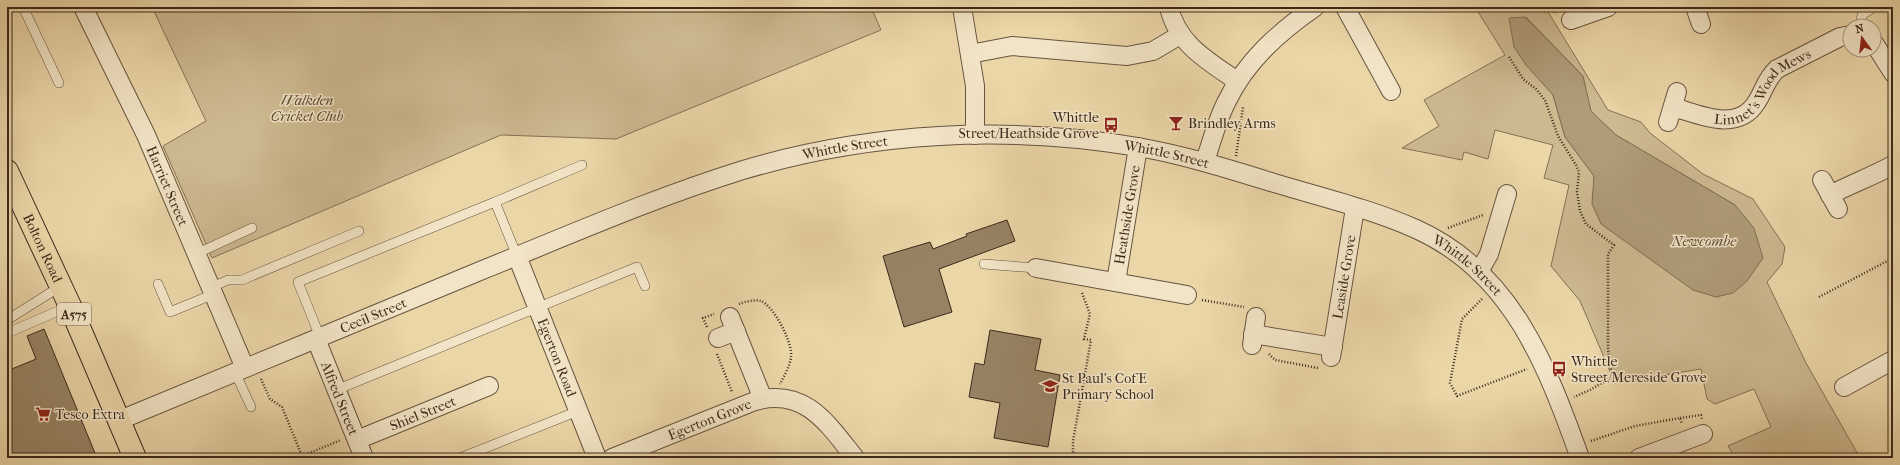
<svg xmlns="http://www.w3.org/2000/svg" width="1900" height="465" viewBox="0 0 1900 465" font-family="'IM FELL French Canon',serif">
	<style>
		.green { fill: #cdb990; stroke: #847156; fill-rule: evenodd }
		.water { fill: #af9b78; stroke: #816d53 }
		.building { fill: #978364; stroke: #3b291b }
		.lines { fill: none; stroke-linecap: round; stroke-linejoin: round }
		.service-casing { stroke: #67543e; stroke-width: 10 }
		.minor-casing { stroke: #67543e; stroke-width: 20 }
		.primary-casing { stroke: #3b291b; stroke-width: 24 }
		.path { stroke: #3b291b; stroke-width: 2.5; stroke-dasharray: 1 2; stroke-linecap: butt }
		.service { stroke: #f2e4c6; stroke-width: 9 }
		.minor { stroke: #f2e4c6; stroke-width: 18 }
		.primary { stroke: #ebd6a8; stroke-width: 22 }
		.labels { text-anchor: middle; stroke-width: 3; stroke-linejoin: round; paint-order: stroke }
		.shield { fill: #f2e4c6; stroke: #72614e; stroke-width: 1 }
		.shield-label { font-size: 13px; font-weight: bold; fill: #3b291b }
		.street-label { font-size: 14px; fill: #3b291b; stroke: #f2e4c6 }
		.park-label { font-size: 14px; font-style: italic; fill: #584632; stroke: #f2e4c6 }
		.poi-label { font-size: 14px; fill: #3b291b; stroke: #f2e4c6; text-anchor: start }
		.water-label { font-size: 15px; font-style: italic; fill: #5e4b37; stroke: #f2e4c6 }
	</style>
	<rect width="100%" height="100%" fill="#ebd6a8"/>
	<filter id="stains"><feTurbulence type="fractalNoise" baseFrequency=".005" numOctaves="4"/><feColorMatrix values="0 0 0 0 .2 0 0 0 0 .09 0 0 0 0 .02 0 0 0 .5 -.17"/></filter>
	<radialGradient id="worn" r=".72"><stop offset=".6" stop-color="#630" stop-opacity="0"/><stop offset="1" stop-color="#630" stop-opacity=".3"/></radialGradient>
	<!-- green -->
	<path class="green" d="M 152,7 L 871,7 L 881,30 L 616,139 L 501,135 L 212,258 L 163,146 L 206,121 Z
		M 1475,7 L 1545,7 L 1608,110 L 1641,122 L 1650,133 L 1703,174 L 1753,199 L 1785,247 L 1782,264 L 1767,282 L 1806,363 L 1860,458 L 1735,458 L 1728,446 L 1771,427 L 1754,389 L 1715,404 L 1707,399 L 1701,369 L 1615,383 L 1580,301 L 1551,266 L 1569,185 L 1544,178 L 1553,145 L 1495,130 L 1488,159 L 1464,152 L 1462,160 L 1402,148 L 1439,126 L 1424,100 L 1505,55 ZM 1526,17 L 1583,76 L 1590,111 L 1616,135 L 1735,205 L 1592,197 L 1595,184 L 1594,176 L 1565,137 L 1553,95 Z"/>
	<!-- water -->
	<path class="water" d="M 1525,17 L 1583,76 L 1591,111 L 1616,135 L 1735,205 L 1754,228 L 1763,258 L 1747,281 L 1733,293 L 1716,297 L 1693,290 L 1601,224 L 1592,204 L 1594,176 L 1565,137 L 1553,95 L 1526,65 L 1514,47 L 1509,18 Z"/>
	<!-- building -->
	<path class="building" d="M 1007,220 L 1015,241 L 939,269 L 952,312 L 904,327 L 883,256 L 930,242 L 933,249 L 967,236 L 966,234 Z
		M 44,329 L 97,458 L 7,458 L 7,371 L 36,359 L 27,336 Z
		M 990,330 L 1041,339 L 1035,370 L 1060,375 L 1048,447 L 994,438 L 1000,403 L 969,397 L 975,363 L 984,365 Z"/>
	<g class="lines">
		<!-- service casing -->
		<g class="service-casing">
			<path id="service" d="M 23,7 L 59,83
				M 1860,26 L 1862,15 L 1874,7
				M 495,202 L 582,165
				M 198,253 L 252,228
				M 984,264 L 1036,268
				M 158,284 L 170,312 L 214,294
				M 212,287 L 228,280 L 242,280 L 359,231
				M 7,320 L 61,286
				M 7,333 L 70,306
				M 320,337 L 298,282 L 495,202 L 517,256
				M 235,372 L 251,407
				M 336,390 L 637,267 L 645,286
				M 460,458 L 578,411"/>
		</g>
		<!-- minor casing -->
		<g class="minor-casing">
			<g id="minor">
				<path id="s1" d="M 83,7 L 146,135 L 245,368"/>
				<path d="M 962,7 L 975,86 L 975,135"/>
				<path d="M 1169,7 C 1177,44 1208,61 1237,81"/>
				<path d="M 1345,7 L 1391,91"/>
				<path d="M 1695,7 L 1701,24"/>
				<path d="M 1571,20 L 1608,7"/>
				<path d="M 1874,43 L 1893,73"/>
				<path d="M 970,54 L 1012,46 L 1127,56 L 1153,51 L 1180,35"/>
				<path id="s2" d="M 1673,107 C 1698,114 1737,133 1756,103 C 1764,91 1766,79 1777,69 L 1840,37 L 1850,35"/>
				<path d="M 1668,122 L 1677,92"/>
				<path d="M 1205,161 C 1212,141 1217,120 1227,101 C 1246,61 1279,32 1315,7"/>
				<path d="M 1822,180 L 1838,209"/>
				<path d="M 1830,195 C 1851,184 1873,176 1893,165"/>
				<path id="s3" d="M 517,256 L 597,458"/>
				<path d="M 1036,268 L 1187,295"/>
				<path d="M 1479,272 L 1489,254 L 1507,194"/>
				<path id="s4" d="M 1116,282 L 1138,147"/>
				<path d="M 730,317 L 763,399"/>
				<path d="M 1253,334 L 1333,347"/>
				<path d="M 718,338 L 736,331"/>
				<path id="s5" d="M 316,339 L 364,458"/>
				<path d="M 1252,345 L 1256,317"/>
				<path id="s6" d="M 1331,357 L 1355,208"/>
				<path d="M 1844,387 L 1893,360"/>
				<path id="s7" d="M 120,420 C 240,370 360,321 480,271 C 567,236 653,198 743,170 C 870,132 1008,125 1138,147 C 1184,155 1229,169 1274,183 C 1321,197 1371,209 1416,229 C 1512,272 1547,366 1580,458"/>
				<path id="s8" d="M 357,440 L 489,386"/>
				<path id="s9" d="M 612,458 L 755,401 C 805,387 828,424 855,458"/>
				<path d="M 1639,458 L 1703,434"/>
			</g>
		</g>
		<!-- primary casing -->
		<g class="primary-casing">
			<g id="primary">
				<path id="s10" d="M 7,171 L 70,306 L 135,458"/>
			</g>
		</g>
		<!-- path -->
		<path class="path" d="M 1550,7 L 1556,14
			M 1509,57 L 1523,79 L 1536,89 L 1545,100 L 1558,136 L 1576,165 L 1579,172 L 1577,192 L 1580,211 L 1586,224 L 1614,245 L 1608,254 L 1608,349 L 1612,377 L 1590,390 L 1574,397
			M 1236,156 L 1243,107
			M 1448,228 L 1483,215
			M 1082,293 L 1090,314 L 1084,339 L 1091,340 L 1073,441 L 1073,453 L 1085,458
			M 1819,297 L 1893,258
			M 1482,299 L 1462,319 L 1450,383 L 1457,396 L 1527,369
			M 1202,300 L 1244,307
			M 739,304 C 744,302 755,299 761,301 C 774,306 793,343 791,357 C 790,366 784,376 780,384
			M 707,327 L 703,318 L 714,314
			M 717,354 L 732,392
			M 1269,354 L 1275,360 L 1318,368
			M 261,379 L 270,399 L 282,407 L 302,456
			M 1680,418 L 1701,415 L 1702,419
			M 1591,441 L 1635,426 L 1680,418 L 1682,424
			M 297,458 L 341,440"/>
		<!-- service -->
		<use href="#service" class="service"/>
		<!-- minor -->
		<use href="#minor" class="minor"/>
		<!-- primary -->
		<use href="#primary" class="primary"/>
	</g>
	<!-- icons -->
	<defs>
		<g id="bar-bare" transform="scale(1.2)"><path d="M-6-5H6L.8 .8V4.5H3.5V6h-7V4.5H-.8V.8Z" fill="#8f2418" stroke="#f2e4c6" stroke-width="2.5" paint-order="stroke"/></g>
		<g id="bus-bare" transform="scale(1.2)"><path d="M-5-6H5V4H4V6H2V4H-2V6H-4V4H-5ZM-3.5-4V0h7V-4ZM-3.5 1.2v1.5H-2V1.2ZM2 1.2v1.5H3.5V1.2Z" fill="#8f2418" stroke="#f2e4c6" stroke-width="2.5" paint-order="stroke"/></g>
		<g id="school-bare" transform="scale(1.2)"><path d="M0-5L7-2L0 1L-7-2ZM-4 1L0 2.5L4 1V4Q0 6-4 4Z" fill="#8f2418" stroke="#f2e4c6" stroke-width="2.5" paint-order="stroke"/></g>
		<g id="supermarket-bare" transform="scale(1.2)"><path d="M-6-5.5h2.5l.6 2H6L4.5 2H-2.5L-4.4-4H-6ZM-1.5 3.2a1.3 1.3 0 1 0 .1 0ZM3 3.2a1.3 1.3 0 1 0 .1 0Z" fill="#8f2418" stroke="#f2e4c6" stroke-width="2.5" paint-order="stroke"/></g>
	</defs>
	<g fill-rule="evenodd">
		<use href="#bar-bare" x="1176" y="123"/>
		<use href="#bus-bare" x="1111" y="125"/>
		<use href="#bus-bare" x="1559" y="369"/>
		<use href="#school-bare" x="1050" y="386"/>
		<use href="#supermarket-bare" x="43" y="414"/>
	</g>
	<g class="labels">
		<!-- shield labels -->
		<rect class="shield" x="57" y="303" width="34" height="22" rx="3"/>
		<g class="shield-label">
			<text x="74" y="319">A575</text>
		</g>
		<!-- street labels -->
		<g class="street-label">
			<text dy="5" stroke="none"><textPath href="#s2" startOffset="105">Linnet's Wood Mews</textPath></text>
			<text dy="5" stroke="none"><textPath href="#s7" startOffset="776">Whittle Street</textPath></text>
			<text dy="5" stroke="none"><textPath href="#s7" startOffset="1100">Whittle Street</textPath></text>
			<text dy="5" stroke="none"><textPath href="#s1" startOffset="198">Harriet Street</textPath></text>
			<text dy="5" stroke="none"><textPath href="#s4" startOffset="68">Heathside Grove</textPath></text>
			<text dy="5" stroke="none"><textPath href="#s10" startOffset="85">Bolton Road</textPath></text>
			<text dy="5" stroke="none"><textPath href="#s7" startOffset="1424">Whittle Street</textPath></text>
			<text dy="5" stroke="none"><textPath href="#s6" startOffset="81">Leaside Grove</textPath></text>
			<text dy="5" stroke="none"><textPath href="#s7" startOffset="274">Cecil Street</textPath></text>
			<text dy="5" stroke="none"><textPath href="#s3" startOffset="109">Egerton Road</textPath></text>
			<text dy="5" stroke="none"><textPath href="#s5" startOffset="64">Alfred Street</textPath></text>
			<text dy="5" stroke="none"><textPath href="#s8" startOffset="71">Shiel Street</textPath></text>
			<text dy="5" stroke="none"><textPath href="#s9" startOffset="105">Egerton Grove</textPath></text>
		</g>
		<!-- park labels -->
		<g class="park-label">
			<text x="307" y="105">Walkden<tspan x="307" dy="16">Cricket Club</tspan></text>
		</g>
		<!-- poi labels -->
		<g class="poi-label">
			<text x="1099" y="122" text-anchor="end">Whittle<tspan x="1099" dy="16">Street/Heathside Grove</tspan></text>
			<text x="1188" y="128">Brindley Arms</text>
			<text x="1571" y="366">Whittle<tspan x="1571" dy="16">Street/Mereside Grove</tspan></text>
			<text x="1062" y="383">St Paul's CofE<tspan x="1062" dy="16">Primary School</tspan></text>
			<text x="55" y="419">Tesco Extra</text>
		</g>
		<!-- water labels -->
		<g class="water-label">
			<text x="1704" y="246">Newcombe</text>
		</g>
	</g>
	<!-- margin -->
	<rect width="1900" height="465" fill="none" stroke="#ebd6a8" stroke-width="24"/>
	<rect x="8" y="8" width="1884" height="449" fill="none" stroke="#3b291b" stroke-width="2"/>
	<rect x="12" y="12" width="1876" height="441" fill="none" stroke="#3b291b"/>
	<!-- north arrow -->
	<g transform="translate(1862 38) rotate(345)"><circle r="19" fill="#f2e4c6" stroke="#a99982"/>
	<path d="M0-3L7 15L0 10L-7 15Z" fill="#8f2418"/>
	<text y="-6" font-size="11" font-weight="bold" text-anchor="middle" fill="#3b291b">N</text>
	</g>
	<rect width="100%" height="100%" filter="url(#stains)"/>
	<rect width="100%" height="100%" fill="url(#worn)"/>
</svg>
